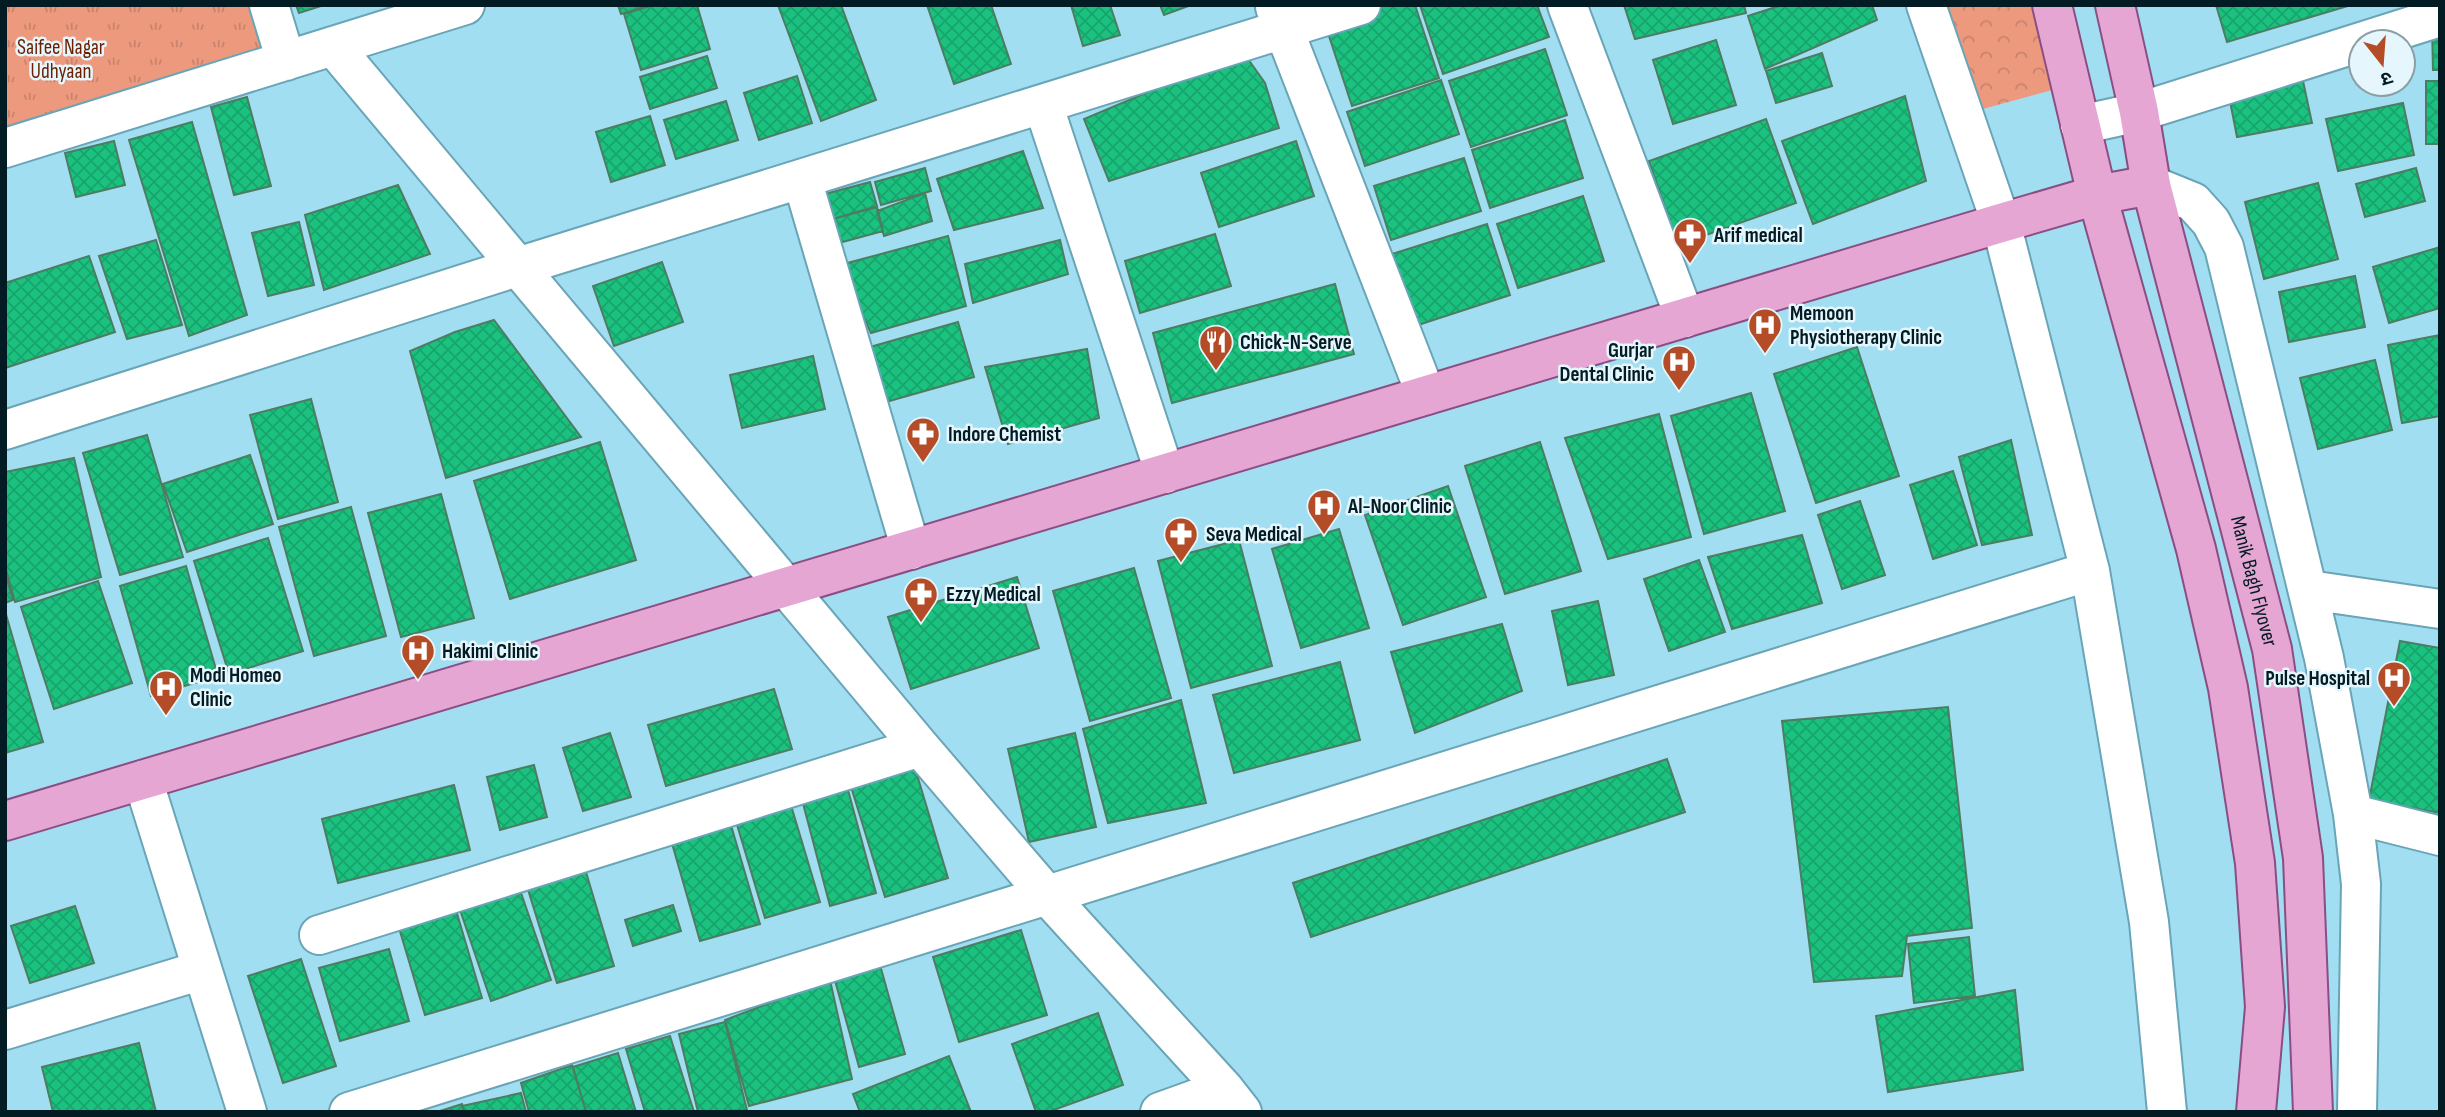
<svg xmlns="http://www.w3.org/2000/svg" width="2445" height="1117" viewBox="0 0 2445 1117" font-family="'Sofia Sans Condensed','Noto Sans Devanagari',sans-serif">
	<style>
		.forest { fill: url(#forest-crowns) }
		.park { fill: url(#park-tufts) }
		.building { fill: url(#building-cross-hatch); stroke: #4c7c62; stroke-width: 2 }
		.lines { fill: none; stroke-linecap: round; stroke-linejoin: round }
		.minor-casing { stroke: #69a5b7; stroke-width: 42 }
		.major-casing { stroke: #8a4e82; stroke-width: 42 }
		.minor { stroke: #fff; stroke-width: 38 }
		.major { stroke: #e5a6d3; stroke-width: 38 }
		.labels { text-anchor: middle; stroke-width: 5; stroke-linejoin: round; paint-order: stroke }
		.park-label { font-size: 21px; fill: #6b1f00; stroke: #e5f7fd }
		.poi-label { font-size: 21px; font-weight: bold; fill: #031b22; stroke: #e5f7fd; text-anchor: start }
		.street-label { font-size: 21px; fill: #031b22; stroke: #e5f7fd }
	</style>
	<defs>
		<pattern id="forest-crowns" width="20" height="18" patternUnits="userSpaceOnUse" patternTransform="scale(1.75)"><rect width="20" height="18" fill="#ec997e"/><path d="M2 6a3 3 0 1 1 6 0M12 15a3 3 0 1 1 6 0" fill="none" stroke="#c9836d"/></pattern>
		<pattern id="park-tufts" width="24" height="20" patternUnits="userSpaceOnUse" patternTransform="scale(1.75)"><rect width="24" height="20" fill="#ec997e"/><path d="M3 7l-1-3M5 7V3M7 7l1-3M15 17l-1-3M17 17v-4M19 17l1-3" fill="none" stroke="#c9836d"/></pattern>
		<pattern id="building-cross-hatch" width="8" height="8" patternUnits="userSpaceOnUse" patternTransform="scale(1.75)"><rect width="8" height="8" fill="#1bc17f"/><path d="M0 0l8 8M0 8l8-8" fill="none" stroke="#17a56d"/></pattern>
	</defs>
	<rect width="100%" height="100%" fill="#a1def1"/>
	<!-- forest -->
	<path class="forest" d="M 1944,5 L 2031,5 L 2056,89 L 1979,110 Z"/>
	<!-- park -->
	<path class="park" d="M 5,5 L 250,5 L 263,47 L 5,136 Z"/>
	<!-- building -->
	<path class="building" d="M 296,5 L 324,5 L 299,13 Z
		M 618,5 L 651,5 L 621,14 Z
		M 653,5 L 697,5 L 710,49 L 641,70 L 624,14 Z
		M 778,5 L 841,5 L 876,100 L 821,121 Z
		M 927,5 L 991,5 L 1011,64 L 954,84 Z
		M 1071,5 L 1110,5 L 1120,35 L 1083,46 Z
		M 1160,5 L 1191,5 L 1164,15 Z
		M 1382,5 L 1415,5 L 1439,78 L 1352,106 L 1325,24 Z
		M 1420,5 L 1537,5 L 1549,37 L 1443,74 Z
		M 1624,5 L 1744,5 L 1746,13 L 1635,39 Z
		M 1782,5 L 1872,5 L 1877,20 L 1765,69 L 1748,16 Z
		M 2216,5 L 2351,5 L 2227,42 Z
		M 2432,28 L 2440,28 L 2440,70 L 2433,70 Z
		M 1716,40 L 1736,105 L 1673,124 L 1653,60 Z
		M 1545,49 L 1567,115 L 1471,147 L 1449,81 Z
		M 1243,52 L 1265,83 L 1279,128 L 1109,181 L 1084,119 Z
		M 1822,53 L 1832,86 L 1776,103 L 1766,71 Z
		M 707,56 L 717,88 L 650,109 L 640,77 Z
		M 797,76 L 812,123 L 759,140 L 744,93 Z
		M 1441,80 L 1459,134 L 1365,166 L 1347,112 Z
		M 2303,81 L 2312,123 L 2237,137 L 2229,96 Z
		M 2426,81 L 2440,81 L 2440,144 L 2426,144 Z
		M 1905,96 L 1926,181 L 1813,224 L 1782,141 Z
		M 247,97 L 271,186 L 234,195 L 211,107 Z
		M 726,101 L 738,140 L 676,159 L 664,120 Z
		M 2403,103 L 2414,155 L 2338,171 L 2326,119 Z
		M 650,116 L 665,165 L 611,182 L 596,132 Z
		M 1766,119 L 1796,203 L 1678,245 L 1649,161 Z
		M 1565,120 L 1583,178 L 1490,208 L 1472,150 Z
		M 192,122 L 247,315 L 189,336 L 129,140 Z
		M 114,141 L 125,185 L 76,197 L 65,153 Z
		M 1296,141 L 1314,196 L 1219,227 L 1201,173 Z
		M 1023,151 L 1043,208 L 954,230 L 937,179 Z
		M 1464,158 L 1481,211 L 1391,240 L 1374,186 Z
		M 925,168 L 931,191 L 881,205 L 875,182 Z
		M 2416,168 L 2425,201 L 2365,217 L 2356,184 Z
		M 870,182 L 877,206 L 833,219 L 825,194 Z
		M 2318,183 L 2338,259 L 2264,279 L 2245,202 Z
		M 398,185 L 430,254 L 324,290 L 305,215 Z
		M 925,193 L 932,221 L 884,236 L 877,211 Z
		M 1583,196 L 1604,261 L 1518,288 L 1497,224 Z
		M 877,207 L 883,231 L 839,243 L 833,219 Z
		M 299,222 L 314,285 L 268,296 L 252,233 Z
		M 1487,224 L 1510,295 L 1409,328 L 1386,256 Z
		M 1215,234 L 1231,286 L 1140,313 L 1125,261 Z
		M 948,236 L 966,306 L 871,333 L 840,265 Z
		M 156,240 L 182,325 L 127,339 L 99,256 Z
		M 1060,240 L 1068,274 L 973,303 L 965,264 Z
		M 2440,247 L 2440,308 L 2389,323 L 2373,267 Z
		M 89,256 L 115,332 L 5,368 L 5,283 Z
		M 662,262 L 683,322 L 614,346 L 593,286 Z
		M 2355,276 L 2365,327 L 2289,342 L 2279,292 Z
		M 1335,284 L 1354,354 L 1172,403 L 1153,333 Z
		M 494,320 L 581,437 L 446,478 L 410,351 L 455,332 Z
		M 958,322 L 974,377 L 886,402 L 870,347 Z
		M 2440,335 L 2440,416 L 2402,423 L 2388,345 Z
		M 1857,347 L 1899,476 L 1816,503 L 1774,374 Z
		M 1087,349 L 1099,418 L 1008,444 L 985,367 Z
		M 813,356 L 825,409 L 742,428 L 730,375 Z
		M 2375,360 L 2392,430 L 2318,449 L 2300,378 Z
		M 1751,393 L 1785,511 L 1704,534 L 1671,416 Z
		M 311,399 L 338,502 L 278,519 L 250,415 Z
		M 1659,414 L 1691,537 L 1608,559 L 1565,438 Z
		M 147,435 L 183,557 L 120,575 L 83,453 Z
		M 2011,440 L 2032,535 L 1982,545 L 1959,457 Z
		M 600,442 L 636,560 L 510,599 L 474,481 Z
		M 1540,442 L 1581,571 L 1505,594 L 1465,466 Z
		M 250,455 L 273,524 L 187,552 L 163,484 Z
		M 74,458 L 101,577 L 15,602 L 5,566 L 5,472 Z
		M 1953,471 L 1977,545 L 1933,559 L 1910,485 Z
		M 1448,486 L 1486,597 L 1403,625 L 1365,515 Z
		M 441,494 L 474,618 L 401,637 L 368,513 Z
		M 1860,501 L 1885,575 L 1842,589 L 1818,515 Z
		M 351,507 L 386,636 L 314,656 L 279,527 Z
		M 1339,529 L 1369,628 L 1301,648 L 1272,549 Z
		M 1802,535 L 1822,603 L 1732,629 L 1708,557 Z
		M 268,538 L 303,651 L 229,674 L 194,561 Z
		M 1239,540 L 1272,666 L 1191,688 L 1158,561 Z
		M 1699,560 L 1725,632 L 1669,651 L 1644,579 Z
		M 186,566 L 218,676 L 151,696 L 120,586 Z
		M 1134,568 L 1171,698 L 1090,721 L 1053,591 Z
		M 5,572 L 13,600 L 5,603 Z
		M 1017,577 L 1039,648 L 911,689 L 888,617 Z
		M 98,581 L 132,683 L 54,709 L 21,607 Z
		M 1598,601 L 1614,675 L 1568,685 L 1552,611 Z
		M 5,611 L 43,742 L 5,753 Z
		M 1502,624 L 1522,691 L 1415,733 L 1391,652 Z
		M 2400,641 L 2440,648 L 2440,813 L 2369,800 Z
		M 1340,662 L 1360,740 L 1234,773 L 1213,695 Z
		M 774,689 L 792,749 L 666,786 L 648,725 Z
		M 1181,700 L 1206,803 L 1108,823 L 1083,729 Z
		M 1948,707 L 1972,928 L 1907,936 L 1902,976 L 1814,982 L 1782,721 Z
		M 610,733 L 631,797 L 583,811 L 563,748 Z
		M 1075,733 L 1096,827 L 1029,842 L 1008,749 Z
		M 912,758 L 948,878 L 885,897 L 848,777 Z
		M 1667,759 L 1685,812 L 1311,937 L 1293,883 Z
		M 534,765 L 547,817 L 500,830 L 487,777 Z
		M 845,779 L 876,893 L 830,906 L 800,792 Z
		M 454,785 L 470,850 L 338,883 L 322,819 Z
		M 790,802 L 820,902 L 765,918 L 735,818 Z
		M 728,815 L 760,924 L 700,941 L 669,833 Z
		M 583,862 L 614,966 L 557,983 L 525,880 Z
		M 519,887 L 551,980 L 491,1001 L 459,907 Z
		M 673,905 L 681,931 L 633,946 L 625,920 Z
		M 75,906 L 94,963 L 30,983 L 11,926 Z
		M 456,910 L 482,998 L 425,1015 L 399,928 Z
		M 1021,930 L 1047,1015 L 959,1042 L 933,957 Z
		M 1969,937 L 1975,996 L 1914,1003 L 1908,944 Z
		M 389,949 L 409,1021 L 340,1041 L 319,968 Z
		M 301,959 L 336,1066 L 283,1083 L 248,976 Z
		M 880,965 L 905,1054 L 859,1067 L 834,977 Z
		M 830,980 L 852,1079 L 749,1106 L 725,1020 Z
		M 2015,990 L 2023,1070 L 1888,1092 L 1876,1016 Z
		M 1098,1013 L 1123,1085 L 1048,1112 L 1036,1112 L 1012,1044 Z
		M 725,1022 L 747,1110 L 698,1112 L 679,1034 Z
		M 670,1036 L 694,1112 L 645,1112 L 626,1049 Z
		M 139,1043 L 156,1112 L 53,1112 L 42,1067 Z
		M 618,1053 L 636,1112 L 586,1112 L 573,1067 Z
		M 949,1056 L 971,1112 L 860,1112 L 853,1094 Z
		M 572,1065 L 586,1112 L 529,1112 L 521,1083 Z
		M 521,1093 L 526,1112 L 464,1112 L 462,1106 Z
		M 462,1104 L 464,1112 L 437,1112 Z"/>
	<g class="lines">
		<!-- minor casing -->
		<g class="minor-casing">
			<path id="minor" d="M 269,5 L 286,61
				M 1567,5 L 1685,318
				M 1926,5 L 2001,223 L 2090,571 L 2149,922 L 2167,1112
				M 1275,7 L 1426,395
				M 333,46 L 920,747 L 1047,895 L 1224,1089 L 1242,1112
				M 1043,104 L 1165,474
				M 2080,125 L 2139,112 L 2440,17
				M 5,148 L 465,5
				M 802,179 L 911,550
				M 2151,185 L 2193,202 L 2211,222 L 2224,247 L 2324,658 L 2353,814 L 2361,884 L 2357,1112
				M 5,430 L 517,267 L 1361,5
				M 2309,590 L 2440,609
				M 143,780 L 247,1112
				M 2353,814 L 2440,836
				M 319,935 L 920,747
				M 5,1030 L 202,970
				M 349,1112 L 2090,571
				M 1160,1112 L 1224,1089"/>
		</g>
		<!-- major casing -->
		<g class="major-casing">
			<g id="major">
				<path d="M 2052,5 L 2097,195 L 2196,549 L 2228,688 L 2255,863 L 2265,1007 L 2256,1112"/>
				<path id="s1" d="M 2115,5 L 2139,112 L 2151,185 L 2272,649 L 2303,858 L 2313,1112"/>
				<path d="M 5,821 L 2001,223 L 2097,195 L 2151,185"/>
			</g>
		</g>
		<!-- minor -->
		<use href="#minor" class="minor"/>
		<!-- major -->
		<use href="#major" class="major"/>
	</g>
	<!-- icons -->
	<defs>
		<g id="pharmacy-pin" transform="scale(1.75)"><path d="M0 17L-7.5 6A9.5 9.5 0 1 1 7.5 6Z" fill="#b34c27" stroke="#e5f7fd"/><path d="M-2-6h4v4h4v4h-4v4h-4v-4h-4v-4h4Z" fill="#fff"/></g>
		<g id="hospital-pin" transform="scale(1.75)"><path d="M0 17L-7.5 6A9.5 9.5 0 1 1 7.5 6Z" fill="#b34c27" stroke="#e5f7fd"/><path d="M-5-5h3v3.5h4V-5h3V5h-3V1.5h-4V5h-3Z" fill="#fff"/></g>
		<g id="restaurant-pin" transform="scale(1.75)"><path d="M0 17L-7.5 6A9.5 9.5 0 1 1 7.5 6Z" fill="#b34c27" stroke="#e5f7fd"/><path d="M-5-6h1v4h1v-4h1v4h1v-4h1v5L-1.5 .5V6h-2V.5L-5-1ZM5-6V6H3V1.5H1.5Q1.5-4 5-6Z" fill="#fff"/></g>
	</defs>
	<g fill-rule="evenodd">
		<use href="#pharmacy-pin" x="1690" y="235"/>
		<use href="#hospital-pin" x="1765" y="325"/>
		<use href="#restaurant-pin" x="1216" y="342"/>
		<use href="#hospital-pin" x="1679" y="362"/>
		<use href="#pharmacy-pin" x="923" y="434"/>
		<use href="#hospital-pin" x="1324" y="506"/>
		<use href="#pharmacy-pin" x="1181" y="534"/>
		<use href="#pharmacy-pin" x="921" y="594"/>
		<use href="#hospital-pin" x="418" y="651"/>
		<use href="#hospital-pin" x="2394" y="678"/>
		<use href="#hospital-pin" x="166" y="687"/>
	</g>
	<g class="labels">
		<!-- park labels -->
		<g class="park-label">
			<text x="61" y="54">Saifee Nagar<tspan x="61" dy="24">Udhyaan</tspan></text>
		</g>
		<!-- poi labels -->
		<g class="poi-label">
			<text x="1714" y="242">Arif medical</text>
			<text x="1790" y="320">Memoon<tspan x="1790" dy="24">Physiotherapy Clinic</tspan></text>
			<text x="1240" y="349">Chick-N-Serve</text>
			<text x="1654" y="357" text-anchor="end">Gurjar<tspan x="1654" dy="24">Dental Clinic</tspan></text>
			<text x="948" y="441">Indore Chemist</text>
			<text x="1348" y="513">Al-Noor Clinic</text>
			<text x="1206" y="541">Seva Medical</text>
			<text x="946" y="601">Ezzy Medical</text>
			<text x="442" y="658">Hakimi Clinic</text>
			<text x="190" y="682">Modi Homeo<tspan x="190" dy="24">Clinic</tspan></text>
			<text x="2370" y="685" text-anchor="end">Pulse Hospital</text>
		</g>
		<!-- street labels -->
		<g class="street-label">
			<text dy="7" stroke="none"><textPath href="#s1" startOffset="593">Manik Bagh Flyover</textPath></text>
		</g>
	</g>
	<!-- border -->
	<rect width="2445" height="1117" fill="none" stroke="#031b22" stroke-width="14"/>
	<!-- north arrow -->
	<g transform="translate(2382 63) rotate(163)"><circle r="33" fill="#e5f7fd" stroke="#8b9fa5" stroke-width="2"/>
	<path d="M0-5L12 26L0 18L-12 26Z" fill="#b34c27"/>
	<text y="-10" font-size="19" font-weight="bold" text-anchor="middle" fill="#031b22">उ</text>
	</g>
</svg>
